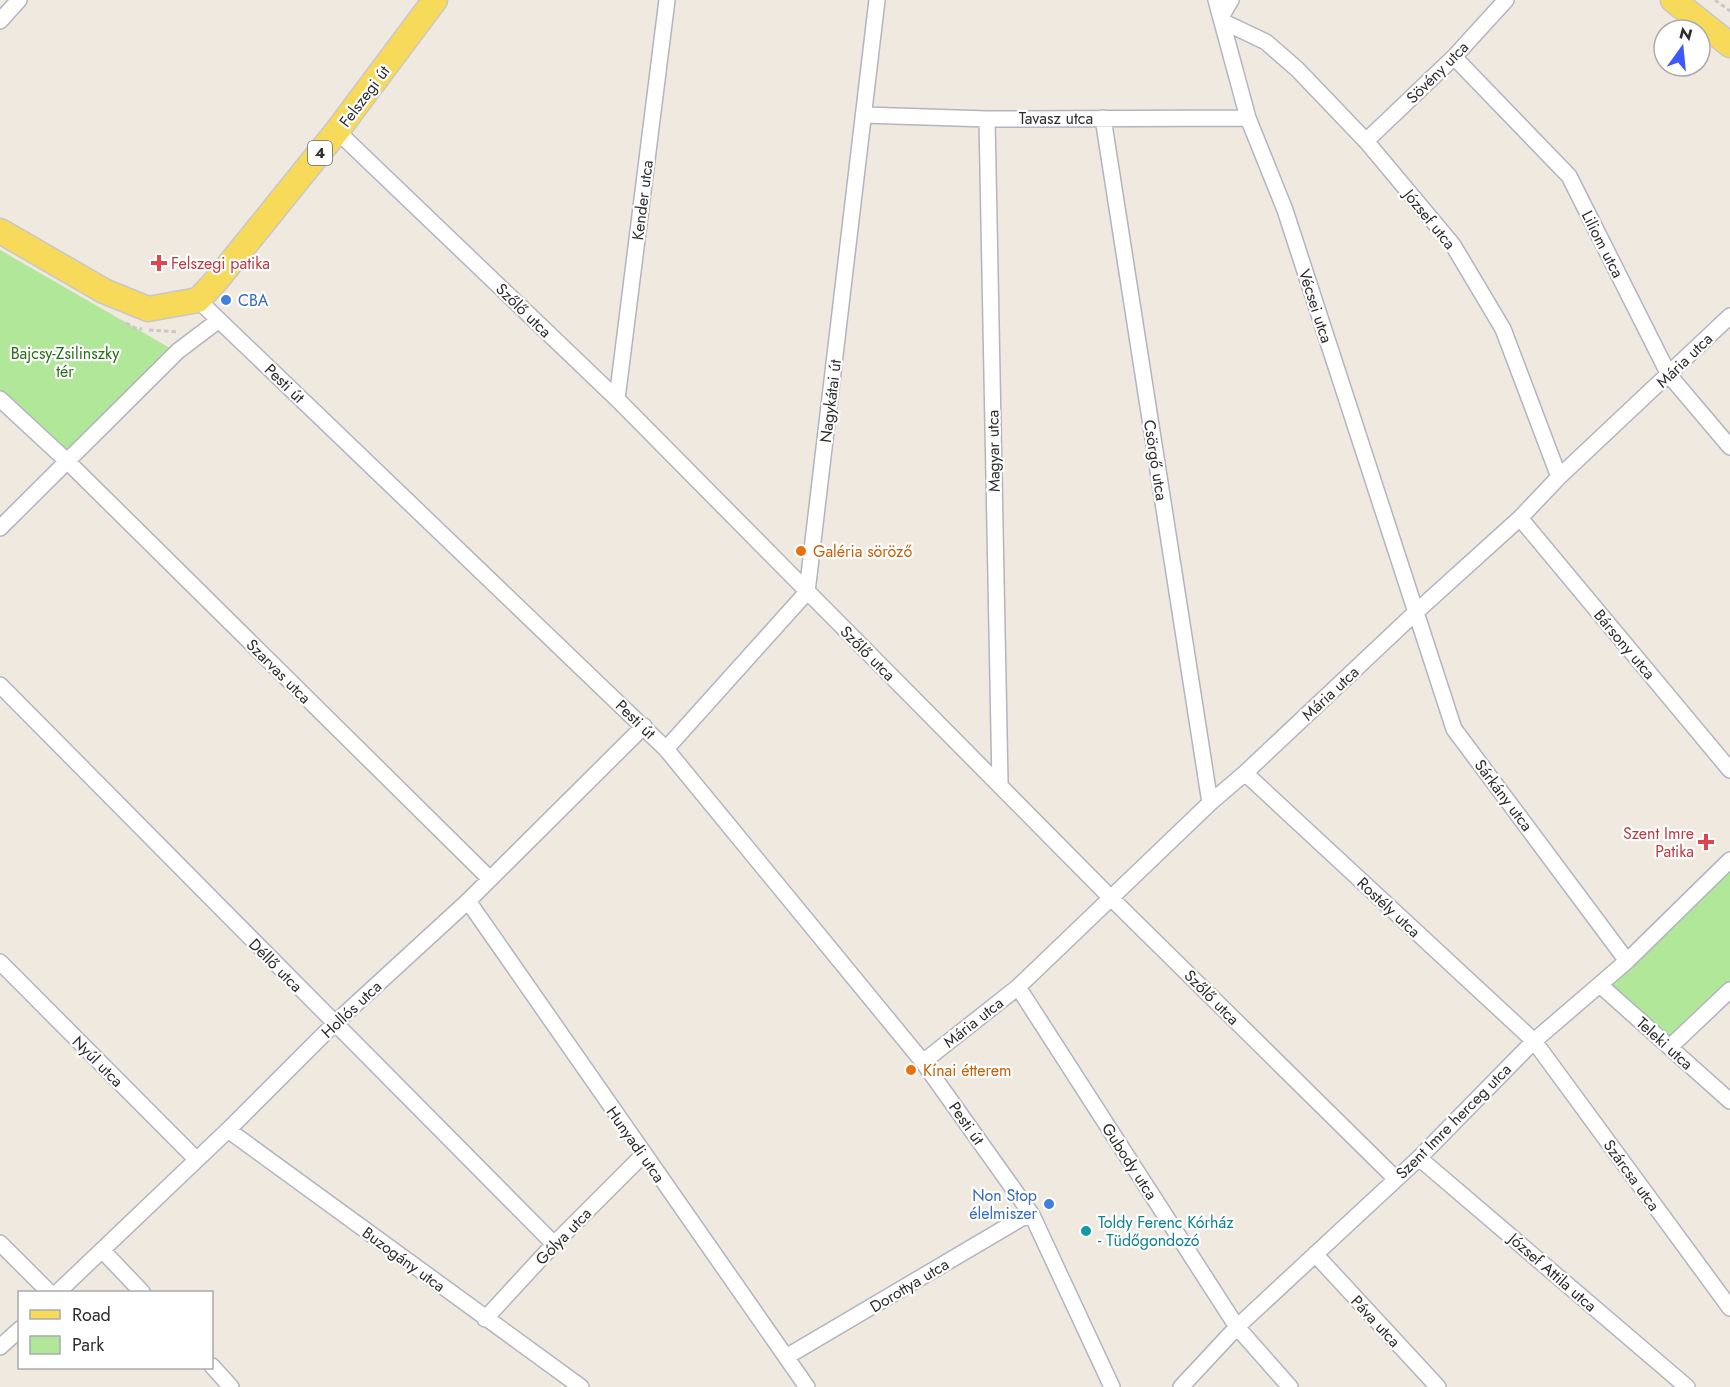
<svg xmlns="http://www.w3.org/2000/svg" width="1730" height="1387" viewBox="0 0 1730 1387" font-family="Jost,sans-serif">
	<style>
		.green { fill: #b1e799 }
		.lines { fill: none; stroke-linecap: round; stroke-linejoin: round }
		.street-casing { stroke: #b3b4c1; stroke-width: 18 }
		.primary-casing { stroke: #c8c8c8; stroke-width: 27 }
		.path { stroke: #c8c8c8; stroke-width: 3; stroke-dasharray: 4.5 3; stroke-linecap: butt }
		.street { stroke: #fff; stroke-width: 15 }
		.primary { stroke: #f8da5b; stroke-width: 24 }
		.health-dot { fill: #e0444e; stroke: #fff; stroke-width: 2 }
		.shop-dot { fill: #3f7fe0; stroke: #fff; stroke-width: 2 }
		.food-dot { fill: #e8710a; stroke: #fff; stroke-width: 2 }
		.culture-dot { fill: #0f9aa8; stroke: #fff; stroke-width: 2 }
		.labels { text-anchor: middle; stroke-width: 4.5; stroke-linejoin: round; paint-order: stroke }
		.shield { fill: #fff; stroke: #6c6c6c; stroke-width: 1.5 }
		.shield-label { font-size: 15px; font-weight: bold; fill: #2d2d2d }
		.street-label { font-size: 16px; fill: #2d2d2d; stroke: #fff }
		.health-label { font-size: 16px; fill: #be3a42; stroke: #fff; text-anchor: start }
		.shop-label { font-size: 16px; fill: #366cbe; stroke: #fff; text-anchor: start }
		.park-label { font-size: 16px; fill: #266f17; stroke: #fff }
		.food-label { font-size: 16px; fill: #c56008; stroke: #fff; text-anchor: start }
		.culture-label { font-size: 16px; fill: #0d838f; stroke: #fff; text-anchor: start }
	</style>
	<rect width="100%" height="100%" fill="#efe9df"/>
	<!-- green -->
	<path class="green" d="M 0,250 L 170,348 L 70,454 L 0,393 Z
		M 1730,860 L 1730,990 L 1670,1047 L 1600,985 Z"/>
	<g class="lines">
		<!-- street casing -->
		<g class="street-casing">
			<path id="street" d="M 1216,0 L 1248,118 L 1285,210 L 1454,729 L 1627,961
				M 1221,17 L 1231,0
				M 0,21 L 19,0
				M 1222,21 L 1266,42 L 1297,69 L 1366,141 L 1453,245 L 1503,329 L 1559,477
				M 1454,57 L 1569,176 L 1669,375 L 1730,447
				M 864,115 L 987,119 L 1248,118
				M 1103,118 L 1210,803
				M 987,119 L 1000,783
				M 337,131 L 617,399 L 1110,897 L 1396,1179
				M 1366,141 L 1454,57 L 1506,0
				M 198,300 L 666,749 L 923,1062 L 1032,1215 L 1112,1387
				M 0,399 L 68,462 L 490,879
				M 617,399 L 667,0
				M 1520,518 L 1730,770
				M 0,528 L 178,351 L 219,320
				M 0,685 L 554,1244
				M 666,749 L 807,592 L 877,0
				M 1245,773 L 1534,1041 L 1730,1308
				M 468,901 L 807,1387
				M 0,962 L 196,1159
				M 1600,985 L 1730,1101
				M 1018,987 L 1237,1327 L 1290,1387
				M 1670,1047 L 1730,990
				M 923,1062 L 1018,987 L 1210,803 L 1245,773 L 1416,612 L 1520,518 L 1559,477 L 1730,316
				M 228,1130 L 581,1387
				M 1419,1158 L 1687,1387
				M 0,1243 L 49,1292
				M 102,1250 L 142,1292
				M 1315,1254 L 1438,1387
				M 58,1292 L 228,1130 L 334,1024 L 468,901 L 644,726
				M 485,1319 L 554,1244 L 643,1155
				M 0,1347 L 20,1329
				M 786,1357 L 1020,1219 L 1032,1215
				M 212,1366 L 231,1387
				M 1181,1387 L 1237,1327 L 1419,1158 L 1534,1041 L 1627,961 L 1730,860"/>
		</g>
		<!-- primary casing -->
		<g class="primary-casing">
			<path id="primary" d="M 1673,0 L 1730,45
				M 0,231 L 104,291 L 148,309 L 198,300 L 216,281 L 337,131 L 435,0"/>
		</g>
		<!-- path -->
		<path class="path" d="M 1715,0 L 1730,11
			M 126,323 L 135,328 L 142,329
			M 149,330 L 178,332"/>
		<!-- street -->
		<use href="#street" class="street"/>
		<!-- primary -->
		<use href="#primary" class="primary"/>
	</g>
	<!-- markers -->
	<g class="health-dot">
		<path d="M156 254h6v6h6v6h-6v6h-6v-6h-6v-6h6z"/>
		<path d="M1703 833h6v6h6v6h-6v6h-6v-6h-6v-6h6z"/>
	</g>
	<g class="shop-dot">
		<circle cx="226" cy="300" r="6"/>
		<circle cx="1049" cy="1204" r="6"/>
	</g>
	<g class="food-dot">
		<circle cx="801" cy="551" r="6"/>
		<circle cx="911" cy="1070" r="6"/>
	</g>
	<circle class="culture-dot" cx="1086" cy="1231" r="6"/>
	<g class="labels">
		<!-- shield labels -->
		<rect class="shield" x="308" y="141" width="24" height="24" rx="4.5"/>
		<g class="shield-label">
			<text x="320" y="158">4</text>
		</g>
		<!-- street labels -->
		<g class="street-label">
			<text transform="translate(1437 72) rotate(-45)" y="6">Sövény utca</text>
			<text transform="translate(364 96) rotate(-53)" y="6">Felszegi út</text>
			<text x="1056" y="124">Tavasz utca</text>
			<text transform="translate(642 200) rotate(-83)" y="6">Kender utca</text>
			<text transform="translate(1430 219) rotate(51)" y="6">József utca</text>
			<text transform="translate(1603 244) rotate(63)" y="6">Liliom utca</text>
			<text transform="translate(1316 306) rotate(72)" y="6">Vécsei utca</text>
			<text transform="translate(524 310) rotate(44)" y="6">Szőlő utca</text>
			<text transform="translate(1684 360) rotate(-44)" y="6">Mária utca</text>
			<text transform="translate(285 383) rotate(44)" y="6">Pesti út</text>
			<text transform="translate(830 401) rotate(-83)" y="6">Nagykátai út</text>
			<text transform="translate(993 451) rotate(-91)" y="6">Magyar utca</text>
			<text transform="translate(1156 460) rotate(81)" y="6">Csörgő utca</text>
			<text transform="translate(1625 644) rotate(50)" y="6">Bársony utca</text>
			<text transform="translate(868 653) rotate(45)" y="6">Szőlő utca</text>
			<text transform="translate(279 671) rotate(45)" y="6">Szarvas utca</text>
			<text transform="translate(1330 693) rotate(-43)" y="6">Mária utca</text>
			<text transform="translate(636 719) rotate(44)" y="6">Pesti út</text>
			<text transform="translate(1504 795) rotate(53)" y="6">Sárkány utca</text>
			<text transform="translate(1389 907) rotate(43)" y="6">Rostély utca</text>
			<text transform="translate(276 965) rotate(45)" y="6">Déllő utca</text>
			<text transform="translate(1212 997) rotate(45)" y="6">Szőlő utca</text>
			<text transform="translate(351 1009) rotate(-43)" y="6">Hollós utca</text>
			<text transform="translate(973 1022) rotate(-38)" y="6">Mária utca</text>
			<text transform="translate(1665 1043) rotate(42)" y="6">Teleki utca</text>
			<text transform="translate(98 1061) rotate(45)" y="6">Nyúl utca</text>
			<text transform="translate(1453 1121) rotate(-45)" y="6">Szent Imre herceg utca</text>
			<text transform="translate(967 1123) rotate(55)" y="6">Pesti út</text>
			<text transform="translate(636 1144) rotate(55)" y="6">Hunyadi utca</text>
			<text transform="translate(1130 1161) rotate(57)" y="6">Gubody utca</text>
			<text transform="translate(1632 1175) rotate(54)" y="6">Szárcsa utca</text>
			<text transform="translate(563 1236) rotate(-46)" y="6">Gólya utca</text>
			<text transform="translate(404 1259) rotate(36)" y="6">Buzogány utca</text>
			<text transform="translate(1553 1272) rotate(41)" y="6">József Attila utca</text>
			<text transform="translate(909 1285) rotate(-31)" y="6">Dorottya utca</text>
			<text transform="translate(1376 1321) rotate(47)" y="6">Páva utca</text>
		</g>
		<!-- health labels -->
		<g class="health-label">
			<text x="171" y="269">Felszegi patika</text>
			<text x="1694" y="839" text-anchor="end">Szent Imre<tspan x="1694" dy="18">Patika</tspan></text>
		</g>
		<!-- shop labels -->
		<g class="shop-label">
			<text x="238" y="306">CBA</text>
			<text x="1037" y="1201" text-anchor="end">Non Stop<tspan x="1037" dy="18">élelmiszer</tspan></text>
		</g>
		<!-- park labels -->
		<g class="park-label">
			<text x="65" y="359">Bajcsy-Zsilinszky<tspan x="65" dy="18">tér</tspan></text>
		</g>
		<!-- food labels -->
		<g class="food-label">
			<text x="813" y="557">Galéria söröző</text>
			<text x="923" y="1076">Kínai étterem</text>
		</g>
		<!-- culture labels -->
		<g class="culture-label">
			<text x="1098" y="1228">Toldy Ferenc Kórház<tspan x="1098" dy="18">- Tüdőgondozó</tspan></text>
		</g>
	</g>
	<!-- legend -->
	<rect x="18" y="1291" width="195" height="78" fill="#ffffff" stroke="#ababab" stroke-width="1.5"/>
	<rect x="30" y="1310" width="30" height="9" fill="#f8da5b" stroke="#ababab" stroke-width="1.5"/>
	<text x="72" y="1321" font-size="18" fill="#2d2d2d">Road</text>
	<rect x="30" y="1336" width="30" height="18" fill="#b1e799" stroke="#ababab" stroke-width="1.5"/>
	<text x="72" y="1351" font-size="18" fill="#2d2d2d">Park</text>
	<!-- north arrow -->
	<g transform="translate(1682 48) rotate(15)"><circle r="28" fill="#ffffff" stroke="#ababab" stroke-width="1.5"/>
	<path d="M0-4.5L10 22L0 15L-10 22Z" fill="#3c58ff"/>
	<text y="-9" font-size="16" font-weight="bold" text-anchor="middle" fill="#2d2d2d">N</text>
	</g>
</svg>
